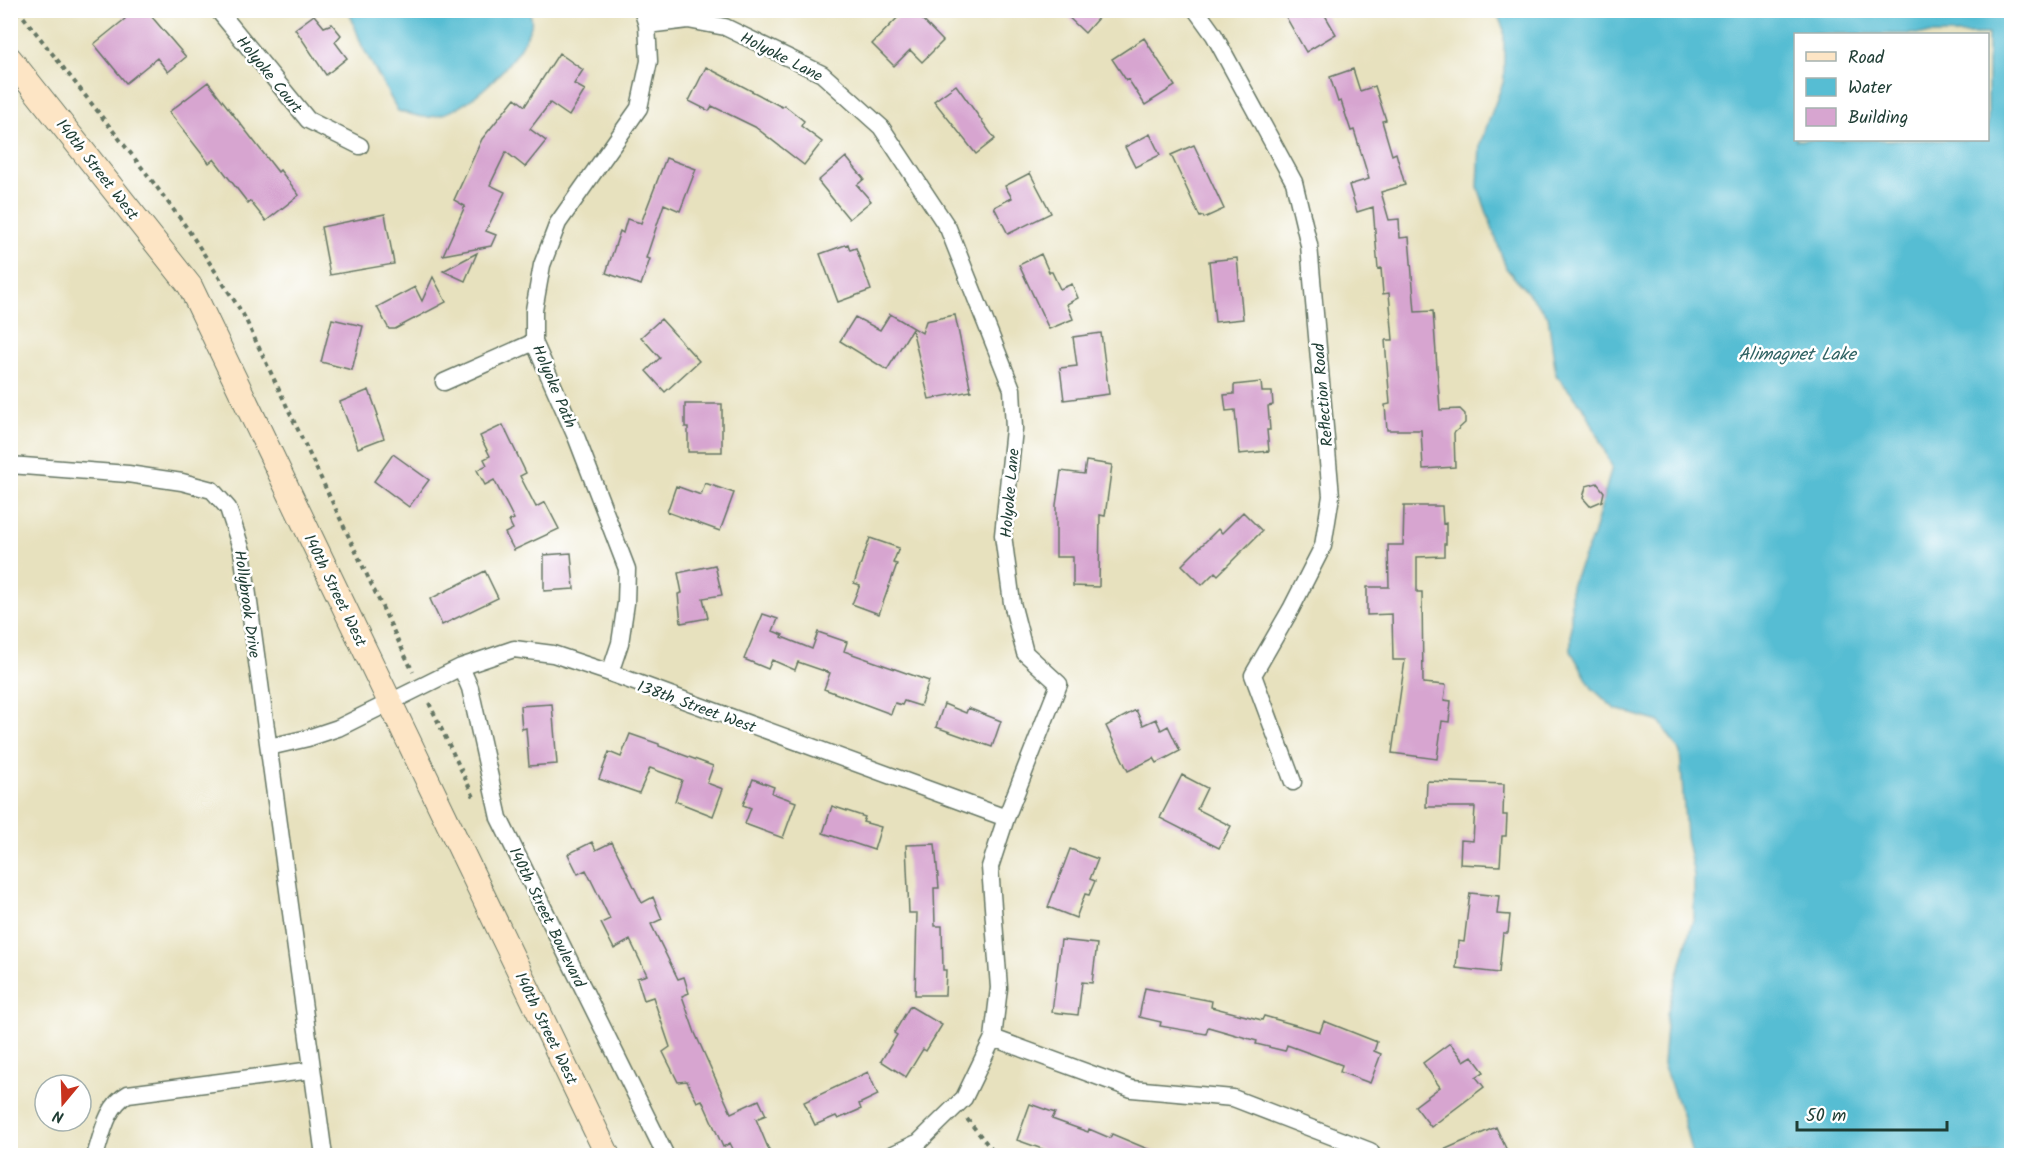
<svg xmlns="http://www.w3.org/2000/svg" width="2022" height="1166" viewBox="0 0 2022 1166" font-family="Kalam,sans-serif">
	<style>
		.water { fill: #56bdd3; stroke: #3a7d84; stroke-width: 1.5; fill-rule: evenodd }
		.building { fill: #d7a5d0 }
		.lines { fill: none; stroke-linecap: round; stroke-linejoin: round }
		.street-casing { stroke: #657664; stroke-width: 19 }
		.secondary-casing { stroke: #657664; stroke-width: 26 }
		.path { stroke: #657664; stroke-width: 4; stroke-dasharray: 4.5 4.5; stroke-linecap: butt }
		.street { stroke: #fff; stroke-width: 16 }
		.secondary { stroke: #fde5c5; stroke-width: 24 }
		.labels { text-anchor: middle; stroke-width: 5; stroke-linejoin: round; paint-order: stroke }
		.street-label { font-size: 16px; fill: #1f3d34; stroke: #fff }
		.water-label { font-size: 18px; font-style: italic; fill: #306364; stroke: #fff }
	</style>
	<rect width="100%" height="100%" fill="#fff"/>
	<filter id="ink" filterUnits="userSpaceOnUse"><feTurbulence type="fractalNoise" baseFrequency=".0167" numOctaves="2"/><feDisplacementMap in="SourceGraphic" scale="12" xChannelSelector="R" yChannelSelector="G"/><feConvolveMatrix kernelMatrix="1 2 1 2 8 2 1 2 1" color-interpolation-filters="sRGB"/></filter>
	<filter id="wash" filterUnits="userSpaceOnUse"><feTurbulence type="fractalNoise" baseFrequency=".008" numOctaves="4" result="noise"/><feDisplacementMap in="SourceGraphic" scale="24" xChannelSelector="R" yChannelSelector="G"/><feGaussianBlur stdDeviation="1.35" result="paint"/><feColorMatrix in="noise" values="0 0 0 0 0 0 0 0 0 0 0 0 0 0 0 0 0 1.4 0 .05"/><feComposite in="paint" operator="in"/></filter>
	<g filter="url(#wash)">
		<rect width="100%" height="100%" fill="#e7e1be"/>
		<!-- water -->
		<path class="water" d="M 349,11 L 530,11 C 531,16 533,23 530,29 C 516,63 468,113 430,117 C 420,118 408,113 398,111 L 362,46 Z
			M 1496,11 L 2011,11 L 2011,1155 L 1692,1155 L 1682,1114 L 1663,1065 L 1667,1014 L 1694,916 L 1694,875 L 1686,836 L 1680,752 L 1660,722 L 1615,709 L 1592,688 L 1571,651 L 1571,586 L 1593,536 L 1612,467 L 1586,411 L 1556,375 L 1548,316 L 1506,268 L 1478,187 L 1480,144 L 1504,80 L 1504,30 ZM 1796,34 L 1988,34 L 1988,140 L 1796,140 Z"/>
		<g id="blocks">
			<!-- building -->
			<path class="building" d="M 118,10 L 146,10 L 186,57 L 168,72 L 157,58 L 126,83 L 94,44 L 125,19 Z
				M 905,10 L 913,10 L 943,41 L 922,62 L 910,50 L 894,66 L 872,44 Z
				M 1061,10 L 1105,10 L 1085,33 Z
				M 1282,10 L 1322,10 L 1336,34 L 1306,52 Z
				M 314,15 L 324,27 L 332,24 L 341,35 L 335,42 L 347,58 L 326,75 L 295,29 Z
				M 1144,38 L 1175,86 L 1145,105 L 1128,79 L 1126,80 L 1112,59 Z
				M 559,53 L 583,70 L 574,84 L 585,90 L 569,116 L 550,103 L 530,129 L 546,141 L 525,167 L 506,152 L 490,185 L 505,192 L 486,231 L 496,235 L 491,246 L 443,255 L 465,206 L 454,200 L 482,139 L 515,98 L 525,106 Z
				M 706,67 L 782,107 L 784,105 L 804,121 L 801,126 L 822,142 L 804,165 L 755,127 L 712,106 L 709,111 L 689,101 Z
				M 1353,69 L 1360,91 L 1375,86 L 1386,120 L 1382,121 L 1392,155 L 1396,153 L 1405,185 L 1381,192 L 1389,220 L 1399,219 L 1400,238 L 1409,237 L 1415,312 L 1433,311 L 1440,410 L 1460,409 L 1465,414 L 1465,423 L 1454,433 L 1455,467 L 1423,469 L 1421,430 L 1387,430 L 1385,405 L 1390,404 L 1385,340 L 1393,340 L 1389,293 L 1383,294 L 1381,268 L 1378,269 L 1373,207 L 1357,212 L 1349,185 L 1369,179 L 1354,130 L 1351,131 L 1341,101 L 1338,102 L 1330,77 Z
				M 208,82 L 278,172 L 280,170 L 299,195 L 266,221 L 250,201 L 248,203 L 214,159 L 209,163 L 169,112 Z
				M 956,85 L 995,139 L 976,154 L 934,101 Z
				M 1150,134 L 1160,155 L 1135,167 L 1125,147 Z
				M 1194,145 L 1224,209 L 1204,218 L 1203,216 L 1200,217 L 1171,155 Z
				M 846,157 L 864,179 L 857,185 L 871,201 L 849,219 L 818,181 Z
				M 666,158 L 696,169 L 680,211 L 664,204 L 646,258 L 650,259 L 641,285 L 606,273 L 620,231 L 623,233 L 627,219 L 641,223 Z
				M 1030,173 L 1051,213 L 1008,234 L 994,207 L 1012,198 L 1005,186 Z
				M 385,214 L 394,264 L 330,275 L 321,227 Z
				M 848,244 L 850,250 L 856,248 L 871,290 L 838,302 L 820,254 Z
				M 477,253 L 465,281 L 443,271 Z
				M 1041,254 L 1049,272 L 1052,272 L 1060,289 L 1072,284 L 1078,298 L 1067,304 L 1073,319 L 1049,329 L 1019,265 Z
				M 1237,258 L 1243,319 L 1215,322 L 1209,261 Z
				M 433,277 L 446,302 L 395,329 L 389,329 L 377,307 L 415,287 L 422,301 Z
				M 890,314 L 922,333 L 926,321 L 955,315 L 971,391 L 929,399 L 912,329 L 887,370 L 840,341 L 855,317 L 880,330 Z
				M 332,319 L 363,326 L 352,370 L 321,362 Z
				M 661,319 L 699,361 L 665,392 L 646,371 L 660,358 L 641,337 Z
				M 1101,333 L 1109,394 L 1064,400 L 1060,368 L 1077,366 L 1073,337 Z
				M 1261,382 L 1262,392 L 1272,392 L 1273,405 L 1268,406 L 1270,430 L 1267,430 L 1269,451 L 1239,454 L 1235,410 L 1226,411 L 1224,395 L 1234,394 L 1234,385 Z
				M 369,390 L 378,415 L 376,416 L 384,438 L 358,448 L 340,402 Z
				M 685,404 L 722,404 L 722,452 L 688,452 L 688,427 L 685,427 Z
				M 503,425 L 526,473 L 520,476 L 536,507 L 545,502 L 559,529 L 514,550 L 505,533 L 513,529 L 509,521 L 514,519 L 494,480 L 485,485 L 477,470 L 487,465 L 484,459 L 490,456 L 480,436 Z
				M 393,454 L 429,480 L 409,507 L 374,481 Z
				M 1086,461 L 1112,465 L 1105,516 L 1100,515 L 1099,587 L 1073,586 L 1073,557 L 1056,557 L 1056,505 L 1061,471 L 1084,474 Z
				M 705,483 L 734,493 L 720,531 L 667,512 L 676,486 L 701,495 Z
				M 1597,483 L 1604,492 L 1602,501 L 1590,506 L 1583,498 L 1586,486 Z
				M 1404,506 L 1442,506 L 1443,524 L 1446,523 L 1446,544 L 1444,544 L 1444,556 L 1417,557 L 1417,592 L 1422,592 L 1423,683 L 1446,685 L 1444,700 L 1451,701 L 1449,722 L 1442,721 L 1437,759 L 1392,753 L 1405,660 L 1393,660 L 1392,614 L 1367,615 L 1367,587 L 1389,587 L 1388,545 L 1403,545 Z
				M 1243,512 L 1262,531 L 1218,575 L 1215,572 L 1202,585 L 1182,565 L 1218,529 L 1222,533 Z
				M 870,538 L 899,548 L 893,563 L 897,564 L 879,614 L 852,604 L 860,585 L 854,583 Z
				M 571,553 L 574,589 L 544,591 L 544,555 Z
				M 715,565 L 722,595 L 703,598 L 708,618 L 681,623 L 678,594 L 682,593 L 678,573 Z
				M 485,571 L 498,598 L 442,625 L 430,599 Z
				M 763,614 L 778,619 L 773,631 L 783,635 L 782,637 L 812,649 L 818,632 L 847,642 L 844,651 L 929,681 L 920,706 L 904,701 L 902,705 L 895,703 L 891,714 L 824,689 L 830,673 L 798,662 L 795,670 L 772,660 L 768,669 L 744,659 Z
				M 552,704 L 557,764 L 529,766 L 526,728 L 522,729 L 520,706 Z
				M 944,704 L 966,713 L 968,708 L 1001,721 L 992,747 L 936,727 Z
				M 1136,710 L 1143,725 L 1156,719 L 1161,730 L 1168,726 L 1180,751 L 1157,763 L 1154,758 L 1128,771 L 1106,726 Z
				M 630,734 L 659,744 L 659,746 L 713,766 L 707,783 L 723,789 L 713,816 L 675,801 L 682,780 L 650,768 L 639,793 L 599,779 L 609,752 L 621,757 Z
				M 1182,775 L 1207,788 L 1197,809 L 1231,826 L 1219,848 L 1160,818 Z
				M 753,779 L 774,787 L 772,793 L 796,802 L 783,838 L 745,824 L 751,808 L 743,805 Z
				M 1427,781 L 1504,784 L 1503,815 L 1507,815 L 1506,836 L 1502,836 L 1500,866 L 1460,864 L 1461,840 L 1473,841 L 1475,807 L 1426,807 Z
				M 832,806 L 865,817 L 863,822 L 881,827 L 874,850 L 823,833 Z
				M 592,842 L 596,850 L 612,842 L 642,903 L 653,897 L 662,919 L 651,924 L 678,979 L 684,977 L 689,993 L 682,996 L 695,1033 L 731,1113 L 759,1100 L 766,1115 L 756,1119 L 771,1155 L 736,1155 L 730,1143 L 723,1147 L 702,1100 L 697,1102 L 687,1081 L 678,1082 L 663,1052 L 670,1047 L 653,997 L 644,1000 L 637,978 L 647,975 L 630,940 L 614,949 L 601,923 L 610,919 L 586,870 L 578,874 L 568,854 Z
				M 935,844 L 939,888 L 934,888 L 935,926 L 942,926 L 943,970 L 946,970 L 945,995 L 915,995 L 917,913 L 909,913 L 906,845 Z
				M 1070,849 L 1098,859 L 1090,879 L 1095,881 L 1089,895 L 1085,894 L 1076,918 L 1048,907 Z
				M 1470,893 L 1499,896 L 1497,914 L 1510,915 L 1508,933 L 1503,933 L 1499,973 L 1456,968 L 1458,941 L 1464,942 Z
				M 1061,940 L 1097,944 L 1092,983 L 1082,982 L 1078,1015 L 1052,1012 Z
				M 1145,988 L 1212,1001 L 1211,1007 L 1262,1020 L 1264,1016 L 1320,1032 L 1324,1021 L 1377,1042 L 1374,1051 L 1381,1054 L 1370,1083 L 1340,1072 L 1342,1065 L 1287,1045 L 1285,1051 L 1256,1044 L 1257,1041 L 1208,1027 L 1206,1034 L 1160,1026 L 1161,1022 L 1139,1017 Z
				M 910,1006 L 942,1025 L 926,1051 L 923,1049 L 906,1077 L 881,1061 L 897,1035 L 894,1033 Z
				M 1450,1043 L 1464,1061 L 1472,1056 L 1484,1072 L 1476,1077 L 1484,1087 L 1431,1127 L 1415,1106 L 1440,1087 L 1423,1063 Z
				M 868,1072 L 878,1095 L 859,1104 L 861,1109 L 838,1119 L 836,1116 L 815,1125 L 804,1102 Z
				M 1030,1104 L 1055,1113 L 1052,1119 L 1088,1132 L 1089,1129 L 1110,1138 L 1112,1134 L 1162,1155 L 1084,1155 L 1068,1149 L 1066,1155 L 1059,1155 L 1017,1140 Z
				M 1496,1127 L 1509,1155 L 1432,1155 Z"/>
		</g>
	</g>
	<g filter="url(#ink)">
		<use href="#blocks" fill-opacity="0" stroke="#657664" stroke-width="1.5"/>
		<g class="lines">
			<!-- street casing -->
			<g class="street-casing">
				<path id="street" d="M 218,10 L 308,120 L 360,146
					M 1196,10 L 1214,35 L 1294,182 L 1309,245 L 1331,496 L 1323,546 L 1291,609 L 1253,675 L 1293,782
					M 647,25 L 688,20 L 725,27 L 822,74 L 881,127 L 948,228 L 1012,389 L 1014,429 L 1003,535 L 1012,603 L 1025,653 L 1059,684 L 1006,818 L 990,867 L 999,988 L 993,1038 L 964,1098 L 919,1142 L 889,1156
					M 444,382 L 534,342
					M 10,465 L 128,474 L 182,482 L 212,490 L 228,508 L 242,551 L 324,1156
					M 461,667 L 470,688 L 499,818 L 666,1156
					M 610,673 L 620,643 L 626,603 L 627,569 L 577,439 L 534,342 L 534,310 L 542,265 L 558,223 L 639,108 L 649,61 L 647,25 L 642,10
					M 269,747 L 308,738 L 338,728 L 461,667 L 514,649 L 553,654 L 610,673 L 1006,818
					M 993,1038 L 1132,1089 L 1233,1098 L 1370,1151 L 1373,1156
					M 95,1156 C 102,1135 107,1105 128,1094 L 312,1070"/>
			</g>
			<!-- secondary casing -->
			<g class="secondary-casing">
				<path id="secondary" d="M 10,59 L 190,286 L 608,1156"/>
			</g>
			<!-- path -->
			<path class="path" d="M 18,10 L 150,178 L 187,228 L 243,314 L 413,672
				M 429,703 L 475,799
				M 967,1119 L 997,1156"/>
			<!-- street -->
			<use href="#street" class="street"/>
			<!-- secondary -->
			<use href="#secondary" class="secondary"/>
		</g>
	</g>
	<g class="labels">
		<!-- street labels -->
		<g class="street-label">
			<text transform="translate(782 56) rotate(27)" y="6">Holyoke Lane</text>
			<text transform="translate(270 74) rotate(51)" y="6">Holyoke Court</text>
			<text transform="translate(98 169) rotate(52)" y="6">140th Street West</text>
			<text transform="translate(555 386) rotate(67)" y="6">Holyoke Path</text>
			<text transform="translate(1322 395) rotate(-95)" y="6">Reflection Road</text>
			<text transform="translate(1009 493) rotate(-85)" y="6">Holyoke Lane</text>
			<text transform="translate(336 590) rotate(64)" y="6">140th Street West</text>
			<text transform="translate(248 604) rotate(82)" y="6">Hollybrook Drive</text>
			<text transform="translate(697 706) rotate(20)" y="6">138th Street West</text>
			<text transform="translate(548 917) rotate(64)" y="6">140th Street Boulevard</text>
			<text transform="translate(547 1028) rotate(64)" y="6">140th Street West</text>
		</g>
		<!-- water labels -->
		<g class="water-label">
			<text x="1797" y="360">Alimagnet Lake</text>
		</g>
	</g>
	<!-- margin -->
	<rect width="2022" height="1166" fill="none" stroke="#fff" stroke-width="36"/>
	<!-- legend -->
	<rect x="1794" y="33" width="195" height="108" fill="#ffffff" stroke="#a5b1ae" stroke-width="1.5"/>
	<rect x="1806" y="52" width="30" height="9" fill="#fde5c5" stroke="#a5b1ae" stroke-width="1.5"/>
	<text x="1848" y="63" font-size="18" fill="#1f3d34">Road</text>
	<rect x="1806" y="78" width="30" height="18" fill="#56bdd3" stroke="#a5b1ae" stroke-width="1.5"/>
	<text x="1848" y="93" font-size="18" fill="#1f3d34">Water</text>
	<rect x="1806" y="108" width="30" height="18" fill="#d7a5d0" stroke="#a5b1ae" stroke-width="1.5"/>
	<text x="1848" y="123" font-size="18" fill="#1f3d34">Building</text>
	<!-- north arrow -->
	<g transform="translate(63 1103) rotate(199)"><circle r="28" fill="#ffffff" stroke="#a5b1ae" stroke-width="1.5"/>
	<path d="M0-4.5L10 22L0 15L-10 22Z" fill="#c8321e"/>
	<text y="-9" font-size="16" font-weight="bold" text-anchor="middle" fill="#1f3d34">N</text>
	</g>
	<!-- scale -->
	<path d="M1797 1121v9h150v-9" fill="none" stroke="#1f3d34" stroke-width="3"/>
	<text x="1806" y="1121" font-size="18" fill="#1f3d34" stroke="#ffffff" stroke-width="4.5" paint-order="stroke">50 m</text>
</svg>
